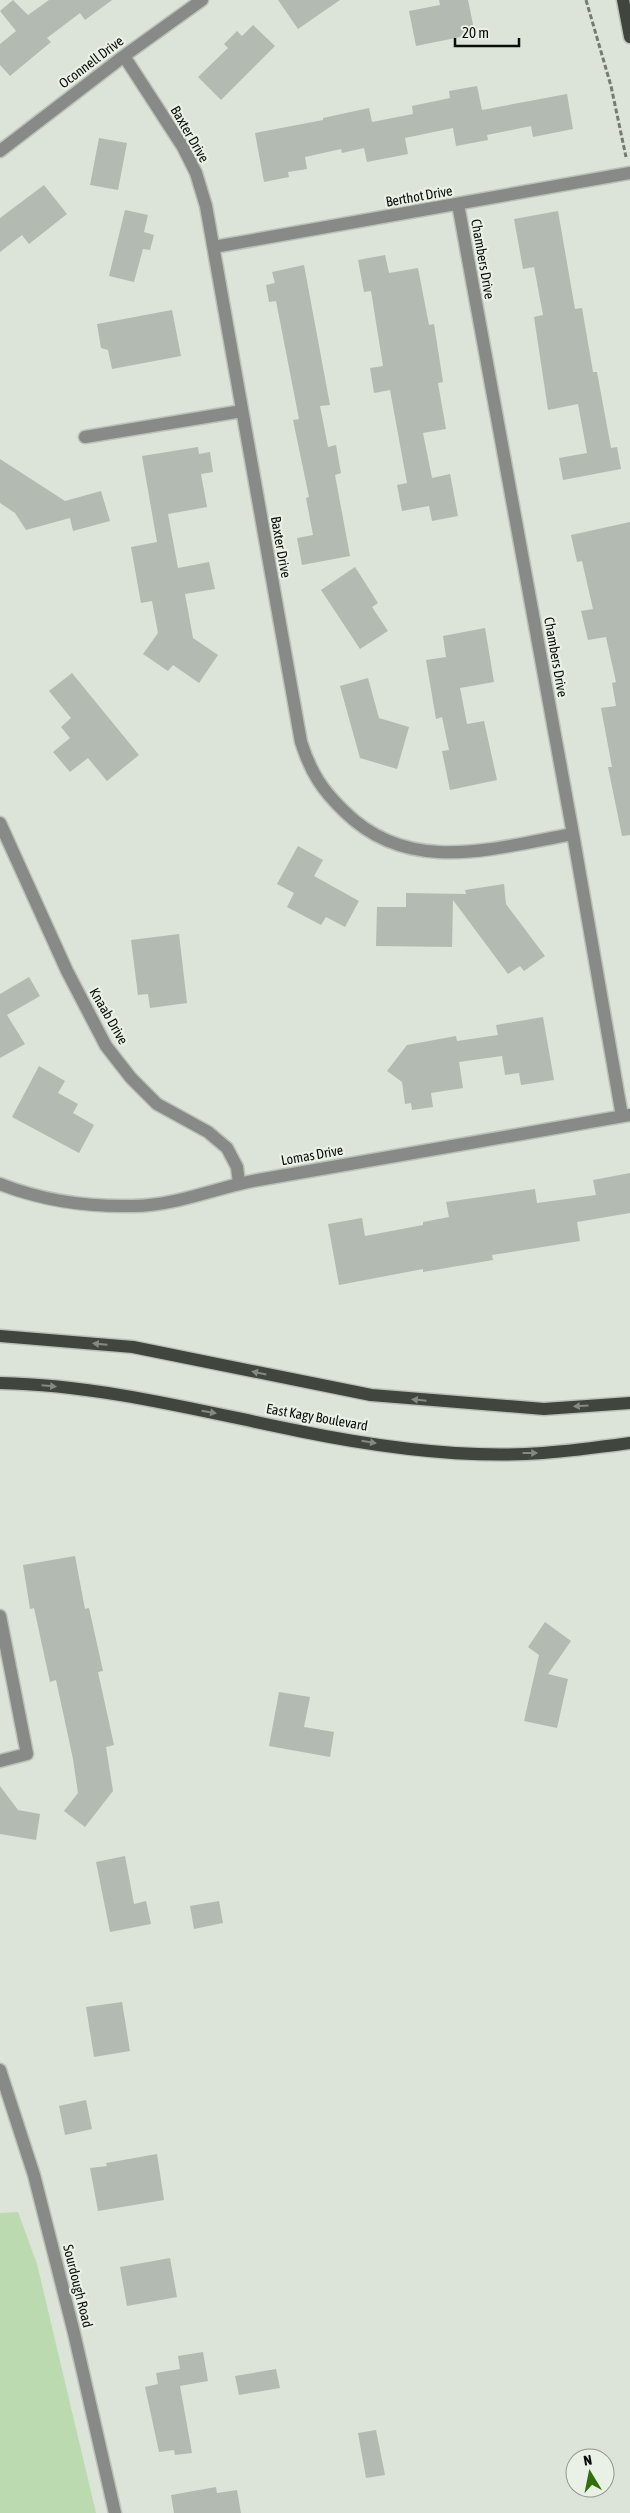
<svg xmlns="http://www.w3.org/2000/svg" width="630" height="2513" viewBox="0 0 630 2513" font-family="'Asap Condensed',sans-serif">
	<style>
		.green { fill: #bbdab0 }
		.building { fill: #b3bab1 }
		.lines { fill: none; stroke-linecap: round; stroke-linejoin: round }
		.minor-casing { stroke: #bbc1b8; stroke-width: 15 }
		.major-casing { stroke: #bbc1b8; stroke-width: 15 }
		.path { stroke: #757a73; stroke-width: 3; stroke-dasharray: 5 2.5; stroke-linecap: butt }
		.minor { stroke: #878a86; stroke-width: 12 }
		.major { stroke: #40453e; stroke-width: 12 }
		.oneway { fill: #848981 }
		.labels { text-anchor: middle; stroke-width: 4.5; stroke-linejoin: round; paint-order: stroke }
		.street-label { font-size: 14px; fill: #0c0e0b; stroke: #e9f0e6 }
	</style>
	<rect width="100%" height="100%" fill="#dce3d9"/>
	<!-- green -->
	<path class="green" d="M 18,2212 L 37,2264 L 96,2513 L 0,2513 L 0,2213 Z"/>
	<!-- building -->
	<path class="building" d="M 13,0 L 28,15 L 49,0 L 112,0 L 85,20 L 80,13 L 47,38 L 51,42 L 10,76 L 0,65 L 0,44 L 16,31 L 0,11 Z
		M 278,0 L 340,0 L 298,29 Z
		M 439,0 L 468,0 L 475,34 L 416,46 L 409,11 L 440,5 Z
		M 253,25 L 275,46 L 221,100 L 198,77 L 228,48 L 224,44 L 237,31 L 242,36 Z
		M 477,86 L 482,110 L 567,94 L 573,129 L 533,137 L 531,126 L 487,135 L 488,140 L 456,146 L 453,128 L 405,138 L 408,154 L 367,162 L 364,148 L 342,153 L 341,149 L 305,157 L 307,169 L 288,172 L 289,177 L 264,182 L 255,133 L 323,120 L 323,118 L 369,108 L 372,122 L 413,114 L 412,106 L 450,98 L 449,91 Z
		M 99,138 L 127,143 L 118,190 L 90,185 Z
		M 44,185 L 67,214 L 29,244 L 22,235 L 0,252 L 0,218 Z
		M 125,210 L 148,215 L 144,232 L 154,235 L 150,250 L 143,249 L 134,282 L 109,276 Z
		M 558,211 L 575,309 L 582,308 L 593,372 L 597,372 L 611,448 L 617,447 L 621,469 L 563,480 L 559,458 L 587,453 L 578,404 L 548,410 L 534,317 L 543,315 L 534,267 L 523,269 L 514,219 Z
		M 385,255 L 389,273 L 418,268 L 429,325 L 434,324 L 443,382 L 438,383 L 446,429 L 423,433 L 432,478 L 450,474 L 458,516 L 432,521 L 429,506 L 402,511 L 397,485 L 407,483 L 390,390 L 374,393 L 370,368 L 383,366 L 371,291 L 364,292 L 358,260 Z
		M 304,265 L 330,405 L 320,406 L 328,447 L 336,445 L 341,473 L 335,475 L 350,556 L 302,565 L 297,538 L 313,535 L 306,498 L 309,497 L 293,420 L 299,419 L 276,301 L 269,302 L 266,285 L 275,283 L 272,272 Z
		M 172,310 L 181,356 L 112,369 L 108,350 L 101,348 L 97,324 Z
		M 198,447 L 199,454 L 210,452 L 213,472 L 201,474 L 207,507 L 168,514 L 178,568 L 209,562 L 215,589 L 185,594 L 193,638 L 218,655 L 199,683 L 173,665 L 168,671 L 143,654 L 158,633 L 152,601 L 141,603 L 131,547 L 157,542 L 142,456 Z
		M 0,459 L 65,501 L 101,491 L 110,521 L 73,531 L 70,518 L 26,530 L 15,513 L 0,503 Z
		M 630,522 L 630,835 L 622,836 L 608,767 L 612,767 L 601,708 L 616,706 L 612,683 L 616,682 L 606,637 L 588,640 L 581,611 L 593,609 L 582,561 L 577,562 L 571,535 Z
		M 355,567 L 378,603 L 372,607 L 388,631 L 360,649 L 321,590 Z
		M 485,628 L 494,682 L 460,688 L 467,724 L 484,721 L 497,780 L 450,790 L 442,751 L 449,750 L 442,717 L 436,719 L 426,660 L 446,657 L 443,636 Z
		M 72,673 L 139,755 L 107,781 L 88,758 L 70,772 L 53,752 L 70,738 L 61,727 L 71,718 L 49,691 Z
		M 368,678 L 379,718 L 409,727 L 397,769 L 360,758 L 340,686 Z
		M 298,846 L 323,860 L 314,876 L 359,901 L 345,927 L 326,917 L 321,925 L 287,907 L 294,893 L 277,884 Z
		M 504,884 L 506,904 L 545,956 L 524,971 L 520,966 L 508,974 L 453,900 L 452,947 L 376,946 L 377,907 L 406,907 L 406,893 L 466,894 L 465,890 Z
		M 179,934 L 187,1003 L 150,1008 L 148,994 L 138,995 L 131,940 Z
		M 29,977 L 40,996 L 7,1015 L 25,1044 L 0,1058 L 0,994 Z
		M 543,1017 L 554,1080 L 521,1085 L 519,1073 L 505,1075 L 502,1056 L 459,1062 L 463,1088 L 431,1093 L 433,1107 L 412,1110 L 411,1103 L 405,1104 L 402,1082 L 387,1071 L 407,1045 L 456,1036 L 457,1041 L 498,1035 L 496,1025 Z
		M 39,1066 L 65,1081 L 58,1093 L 78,1104 L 73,1113 L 94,1125 L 79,1153 L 12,1117 Z
		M 630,1173 L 630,1213 L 577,1222 L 580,1241 L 492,1255 L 493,1260 L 423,1272 L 423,1269 L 339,1285 L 328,1224 L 362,1218 L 365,1236 L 423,1225 L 423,1222 L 449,1217 L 446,1202 L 535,1189 L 537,1203 L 596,1195 L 593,1180 Z
		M 75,1556 L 85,1609 L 89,1608 L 103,1671 L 98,1672 L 114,1745 L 106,1747 L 113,1791 L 85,1827 L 64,1811 L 78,1793 L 73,1759 L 56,1680 L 50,1682 L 34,1608 L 30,1609 L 23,1565 Z
		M 545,1622 L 571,1641 L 548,1674 L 568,1679 L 557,1728 L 524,1721 L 539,1655 L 528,1647 Z
		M 279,1692 L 310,1697 L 304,1727 L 334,1732 L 330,1757 L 269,1746 Z
		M 0,1786 L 18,1810 L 40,1814 L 36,1840 L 0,1834 Z
		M 125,1856 L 134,1904 L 146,1901 L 151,1924 L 110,1932 L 96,1862 Z
		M 219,1901 L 223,1923 L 194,1929 L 190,1906 Z
		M 122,2002 L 130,2051 L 94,2057 L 86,2007 Z
		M 86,2100 L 92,2129 L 65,2135 L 59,2106 Z
		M 157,2154 L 164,2200 L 98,2211 L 90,2168 L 107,2166 L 106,2163 Z
		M 170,2258 L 177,2297 L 127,2306 L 120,2267 Z
		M 203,2352 L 208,2381 L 180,2386 L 192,2453 L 175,2455 L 174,2450 L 159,2452 L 145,2387 L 158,2384 L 156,2373 L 180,2369 L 178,2356 Z
		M 276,2369 L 280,2388 L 239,2395 L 235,2376 Z
		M 376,2430 L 385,2475 L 366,2478 L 358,2433 Z
		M 216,2487 L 217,2493 L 237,2490 L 241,2513 L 174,2513 L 171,2495 Z"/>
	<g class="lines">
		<!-- minor casing -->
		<g class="minor-casing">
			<path id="minor" d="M 124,56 L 183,147 L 196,173 L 206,206 L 301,742 C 311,773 322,790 345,812 C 410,876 494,848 573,834
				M 0,151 L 124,56 L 202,0
				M 458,204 L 573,834 L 622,1116
				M 214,247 L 630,173
				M 85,437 L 242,411
				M 0,823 L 67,971 L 106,1046 L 131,1078 L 157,1104 L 208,1132 L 227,1148 L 237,1167 L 239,1183
				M 0,1184 C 41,1200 89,1207 133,1206 C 176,1206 217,1187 258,1180 C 382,1158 506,1137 630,1115
				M 0,1761 L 27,1754 L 0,1616
				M 0,2070 L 34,2175 L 74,2333 L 115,2513"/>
		</g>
		<!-- major casing -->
		<g class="major-casing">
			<path id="major" d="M 623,0 L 630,37
				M 0,1336 L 133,1347 L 371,1395 L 544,1409 L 630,1403
				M 0,1383 C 101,1385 200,1411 299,1431 C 377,1447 463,1459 543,1453 C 572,1451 601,1447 630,1443"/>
		</g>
		<!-- path -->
		<path class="path" d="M 586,0 L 611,86 L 626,157"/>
		<!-- minor -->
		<use href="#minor" class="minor"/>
		<!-- major -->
		<use href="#major" class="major"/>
	</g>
	<!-- one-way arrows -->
	<defs><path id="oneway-solid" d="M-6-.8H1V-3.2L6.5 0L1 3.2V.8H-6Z" transform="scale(1.25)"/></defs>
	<g class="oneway">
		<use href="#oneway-solid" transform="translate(100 1344) rotate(-175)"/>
		<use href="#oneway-solid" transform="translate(259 1373) rotate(-168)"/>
		<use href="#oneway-solid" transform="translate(49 1386) rotate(5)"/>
		<use href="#oneway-solid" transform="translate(419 1400) rotate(-174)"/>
		<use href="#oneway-solid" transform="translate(581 1406) rotate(176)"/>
		<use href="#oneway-solid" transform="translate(209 1412) rotate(10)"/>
		<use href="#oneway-solid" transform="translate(369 1442) rotate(9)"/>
		<use href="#oneway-solid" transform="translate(530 1453)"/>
	</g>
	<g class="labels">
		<!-- street labels -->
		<g class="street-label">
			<text transform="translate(91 62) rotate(-37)" y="5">Oconnell Drive</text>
			<text transform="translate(190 134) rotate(60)" y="5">Baxter Drive</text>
			<text transform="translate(419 196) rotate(-10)" y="5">Berthot Drive</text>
			<text transform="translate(483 259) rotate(80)" y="5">Chambers Drive</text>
			<text transform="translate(281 547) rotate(80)" y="5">Baxter Drive</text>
			<text transform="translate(556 657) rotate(80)" y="5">Chambers Drive</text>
			<text transform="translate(109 1016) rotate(60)" y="5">Knaab Drive</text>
			<text transform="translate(312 1155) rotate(-10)" y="5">Lomas Drive</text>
			<text transform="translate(317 1417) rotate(10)" y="5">East Kagy Boulevard</text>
			<text transform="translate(78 2286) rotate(76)" y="5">Sourdough Road</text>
		</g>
	</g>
	<!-- north arrow -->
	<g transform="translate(590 2473) rotate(350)"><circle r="24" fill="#e9f0e6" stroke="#91968e"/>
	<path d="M0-4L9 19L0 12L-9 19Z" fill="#317006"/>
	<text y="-8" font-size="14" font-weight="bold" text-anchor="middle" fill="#0c0e0b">N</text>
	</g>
	<!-- scale -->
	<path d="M455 38v8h64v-8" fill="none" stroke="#0c0e0b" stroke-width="2.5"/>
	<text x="462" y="38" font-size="15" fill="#0c0e0b" stroke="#e9f0e6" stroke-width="4" paint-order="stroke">20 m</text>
</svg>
